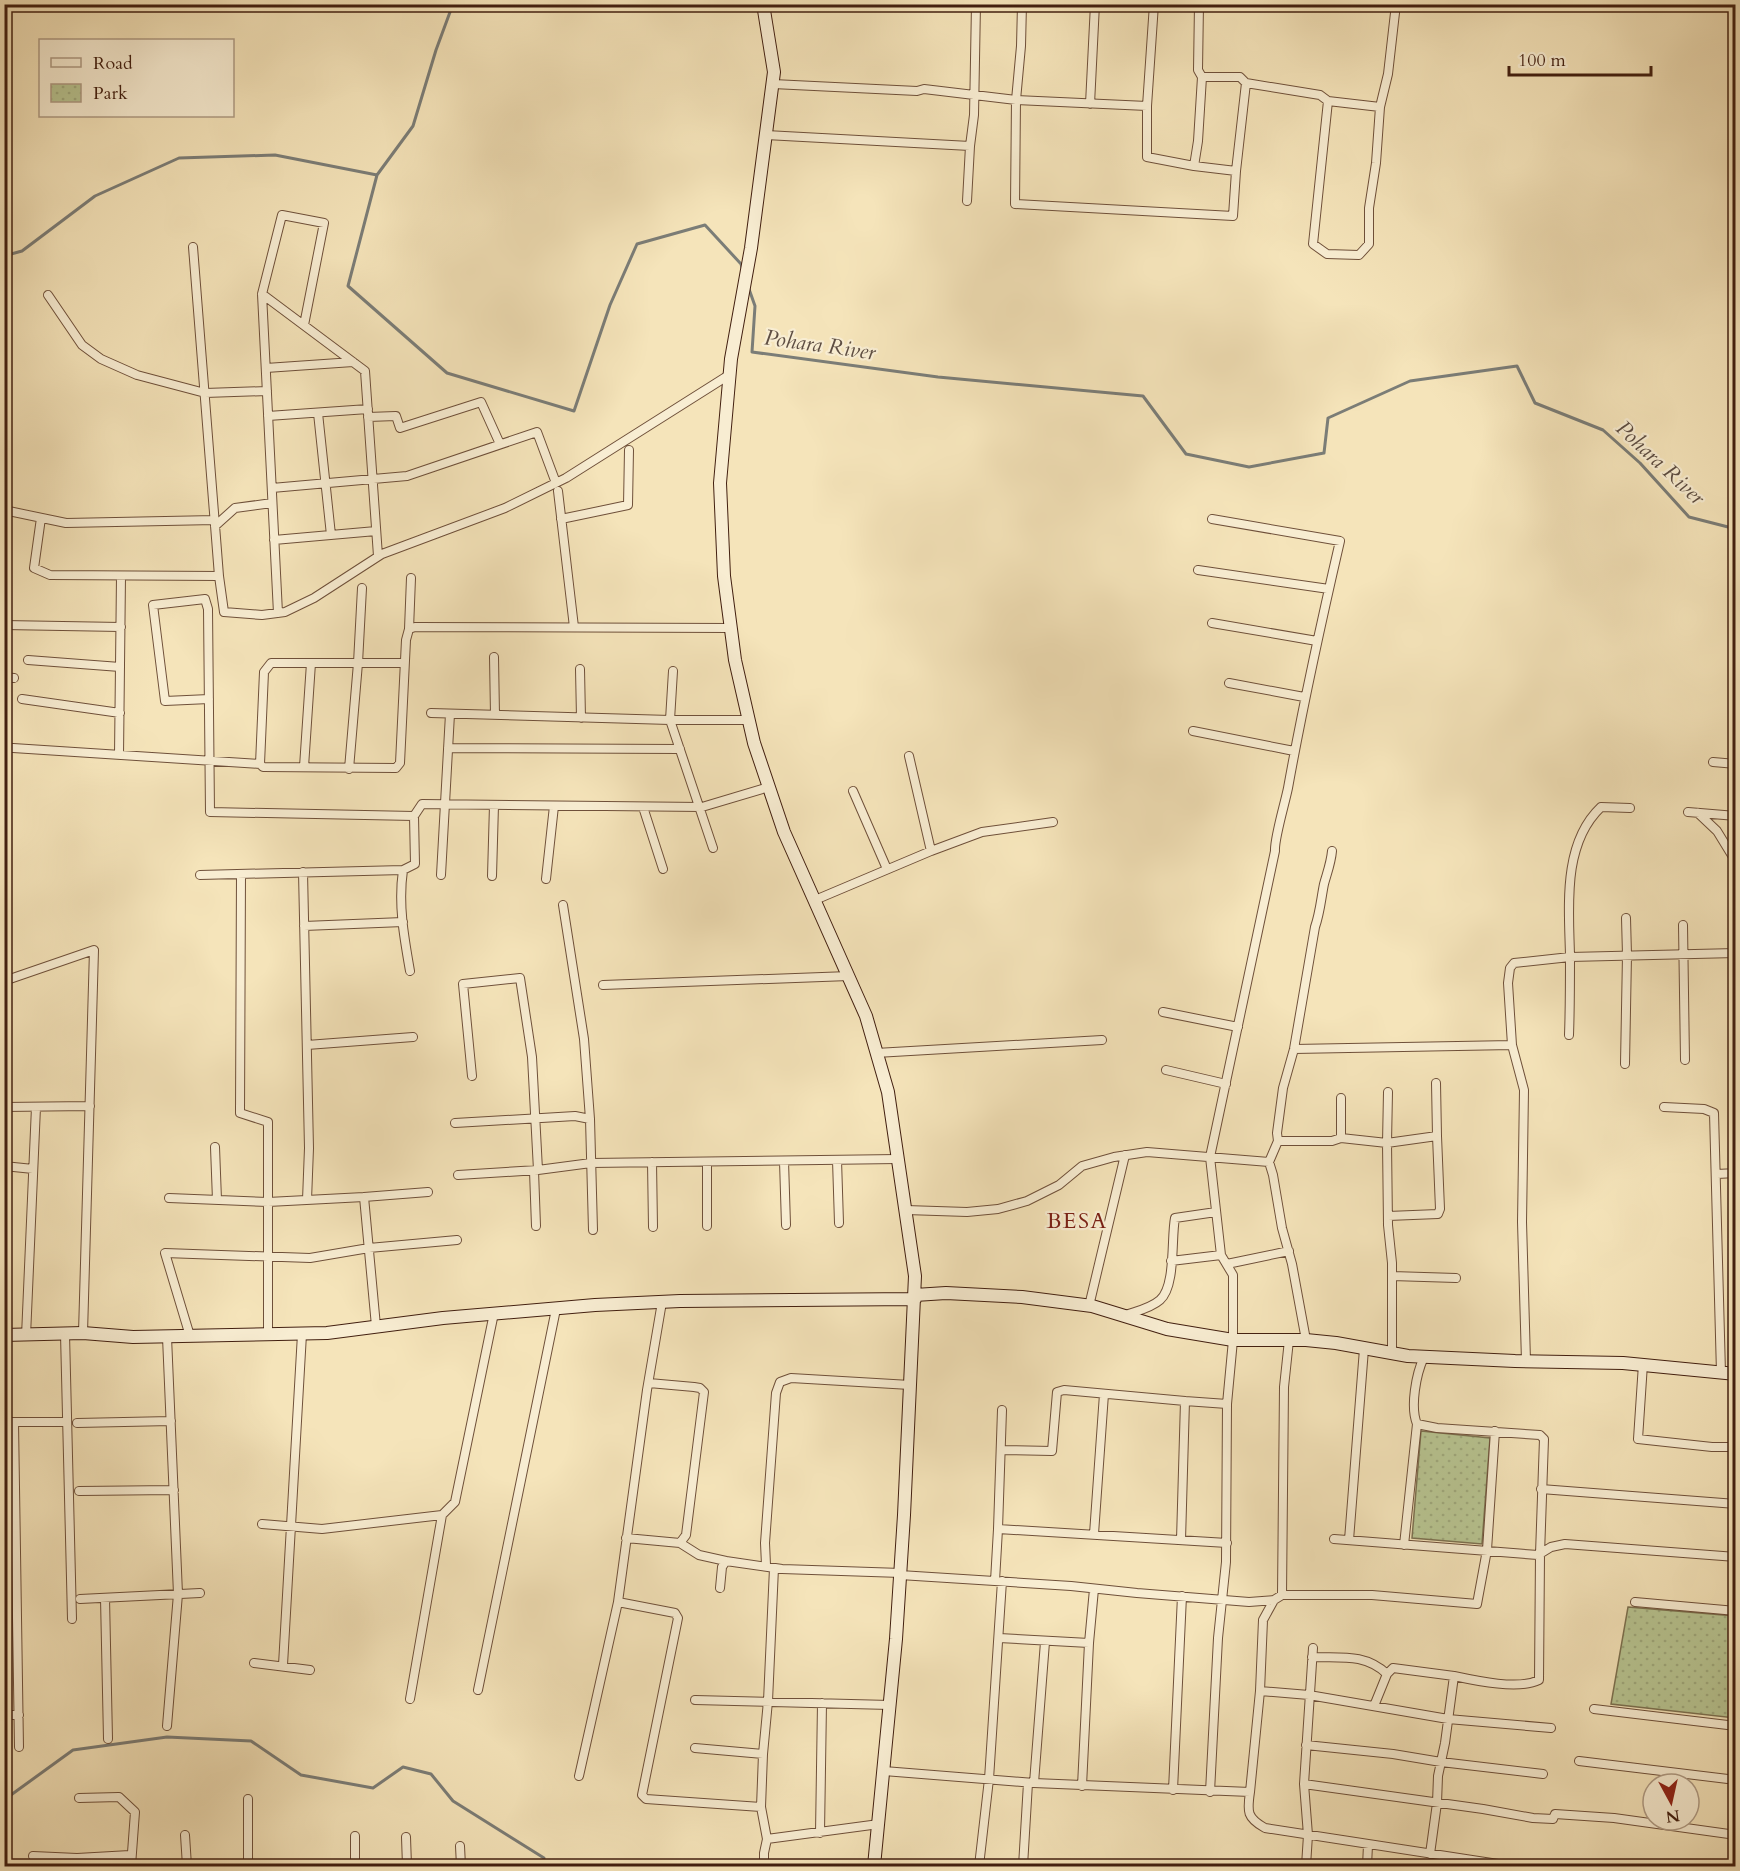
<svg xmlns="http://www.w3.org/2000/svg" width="1740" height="1871" viewBox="0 0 1740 1871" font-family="Cardo,serif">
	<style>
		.park { fill: url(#park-dots); stroke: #7d7251; stroke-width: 1.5 }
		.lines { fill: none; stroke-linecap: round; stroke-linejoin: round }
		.stream { stroke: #7b7d77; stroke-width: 3 }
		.street-casing { stroke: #6f503a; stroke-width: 10 }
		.secondary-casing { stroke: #421f10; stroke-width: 14 }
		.street { stroke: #f8edd2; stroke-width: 8 }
		.secondary { stroke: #f8edd2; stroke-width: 12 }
		.labels { text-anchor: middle; stroke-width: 4.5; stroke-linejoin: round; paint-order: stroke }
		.water-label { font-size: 22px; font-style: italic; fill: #5e4e43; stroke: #f8edd2 }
		.neighbourhood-label { font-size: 22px; letter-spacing: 1.5px; fill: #7a1f14; stroke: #f8edd2 }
	</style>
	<defs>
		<pattern id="park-dots" width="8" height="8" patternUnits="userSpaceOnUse" patternTransform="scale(1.5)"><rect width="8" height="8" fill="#b8c592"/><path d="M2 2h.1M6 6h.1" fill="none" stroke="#9fa97d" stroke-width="1.8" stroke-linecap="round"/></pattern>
	</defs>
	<rect width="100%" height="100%" fill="#f5e4ba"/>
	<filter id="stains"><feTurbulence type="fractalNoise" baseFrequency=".00333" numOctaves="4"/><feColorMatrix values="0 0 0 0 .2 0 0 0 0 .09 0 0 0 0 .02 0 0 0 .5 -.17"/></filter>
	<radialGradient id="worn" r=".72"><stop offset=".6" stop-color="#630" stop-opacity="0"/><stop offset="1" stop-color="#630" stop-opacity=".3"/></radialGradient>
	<!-- park -->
	<path class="park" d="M 1421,1431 L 1490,1438 L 1482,1544 L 1412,1538 Z
		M 1628,1607 L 1735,1616 L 1735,1718 L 1611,1704 Z"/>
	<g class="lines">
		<!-- stream -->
		<path class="stream" d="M 377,175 L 413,126 L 436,50 L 453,4
			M 4,256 L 22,251 L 95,196 L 179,158 L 275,155 L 377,175 L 348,286 L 447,373 L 574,411 L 610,305 L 637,244 L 705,225 L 741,264 L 742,268
			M 749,289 L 755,306 L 752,352 L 938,377 L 1143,396 L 1186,454 L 1249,467 L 1324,453 L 1328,418 L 1410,381 L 1517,366 L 1535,403 L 1603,430 L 1640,463 L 1689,517 L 1736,529
			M 4,1800 L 73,1750 L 167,1737 L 251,1741 L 301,1775 L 373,1788 L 403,1767 L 431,1774 L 453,1801 L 544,1858 L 543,1866"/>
		<!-- street casing -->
		<g class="street-casing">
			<path id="street" d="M 1022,4 L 1021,46 L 1016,100 L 1015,204 L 1233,216 L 1236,171 L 1246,83
				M 1154,4 L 1147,106 L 1147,157 L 1194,166 L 1236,171
				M 1202,77 L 1240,77 L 1246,83 L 1320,95 L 1328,101 L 1313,244 L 1327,254 L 1359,255 L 1369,244 L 1369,208 L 1376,163 L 1380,107 L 1388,74 L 1396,4
				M 773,84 L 917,91 L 924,89 L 1016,100 L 1147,106
				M 1328,101 L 1380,107
				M 1090,104 L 1095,4
				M 766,135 L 970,146 L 974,115 L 976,4
				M 1194,166 L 1198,141 L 1202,77 L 1198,70 L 1199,4
				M 967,201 L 970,146
				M 193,247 L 219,576
				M 262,294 L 365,371 L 378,556
				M 48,295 L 82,345 L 101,359 L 137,375 L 205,393 L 267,391
				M 266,368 L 353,362
				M 318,413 L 331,535
				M 268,416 L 368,409
				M 368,417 L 396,416 L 400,428 L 481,402 L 500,444
				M 272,488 L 407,476 L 537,432 L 556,483
				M 558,491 L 574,627
				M 4,510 L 66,523 L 215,520
				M 41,518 L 34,568 L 50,575 L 219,576 L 224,612 L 262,615 L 285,612 L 314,598 L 382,554 L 505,508 L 566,478 L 729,375
				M 561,519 L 628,505 L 629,450
				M 215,526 L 235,508 L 272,503
				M 274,540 L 376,531
				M 1198,570 L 1329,589
				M 278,613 L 262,294 L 282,215 L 324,223 L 304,325
				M 1212,623 L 1317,641
				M 4,625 L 121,627
				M 409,629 L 411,578
				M 494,657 L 495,715
				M 28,660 L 120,667
				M 404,663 L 271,663 L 264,672 L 260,764 L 263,767 L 396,768 L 400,763 L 406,640 L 409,629 L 415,627 L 731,628
				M 580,669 L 581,718
				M 673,671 L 670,720 L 713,848
				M 4,677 L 14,678
				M 1229,683 L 1304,697
				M 22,699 L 120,713
				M 209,699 L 165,701 L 153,605 L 205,599 L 208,609 L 210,812 L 414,816 L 422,804 L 702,807 L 769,787
				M 431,713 L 670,720 L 749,720
				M 1193,731 L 1294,751
				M 13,748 L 260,764
				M 448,748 L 680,749
				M 119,755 L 121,576
				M 909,756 L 931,851
				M 1713,762 L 1736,764
				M 304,767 L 311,663
				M 349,769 L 358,663 L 362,588
				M 853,791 L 887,869
				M 643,807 L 663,869
				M 1688,812 L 1736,816
				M 1698,813 L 1717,831 L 1736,862
				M 303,872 L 309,1148 L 307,1200
				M 200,875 L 403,870
				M 441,875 L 450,714
				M 492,876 L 494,805
				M 546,879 L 554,806
				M 815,900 L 931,851 L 982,832 L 1053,822
				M 563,905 L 584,1039 L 590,1119 L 593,1230
				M 1683,925 L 1685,1060
				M 304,926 L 403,922
				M 410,971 C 404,937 398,904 403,870 L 415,864 L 414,816
				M 4,981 L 94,950 L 83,1333
				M 603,985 L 849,976
				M 1163,1012 L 1238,1027
				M 1569,1035 C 1570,1009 1570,983 1570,956 C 1569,907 1562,844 1601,807 L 1630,808
				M 307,1045 L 413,1037
				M 1294,1049 L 1512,1045
				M 876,1053 L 1102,1040
				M 1625,1064 L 1627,955 L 1626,918
				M 1166,1070 L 1226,1084
				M 472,1076 L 463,984 L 520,978 L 532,1057 L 538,1170
				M 4,1107 L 90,1106
				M 1664,1107 L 1704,1109 L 1714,1113 L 1721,1373
				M 455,1123 L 575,1116 L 590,1119
				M 1341,1138 L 1341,1098
				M 1278,1141 L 1332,1141 L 1341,1138 L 1387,1143 L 1388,1092
				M 215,1147 L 217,1200
				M 837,1160 L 839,1223
				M 784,1161 L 786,1225
				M 652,1162 L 653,1227
				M 707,1162 L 707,1226
				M 1269,1162 L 1278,1141 L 1277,1133 L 1283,1088 L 1294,1049 L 1315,927 C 1320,913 1321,899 1324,884 C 1327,873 1331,863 1332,851
				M 4,1166 L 33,1169
				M 534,1171 L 536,1226
				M 1717,1174 L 1736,1173
				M 458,1175 L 538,1170 L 591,1163 L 898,1159
				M 364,1197 L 428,1192
				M 169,1198 L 268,1202 L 268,1122 L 240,1113 L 241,874
				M 906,1210 L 967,1212 L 998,1209 L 1027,1201 L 1059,1185 L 1082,1166 L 1114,1157 L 1147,1152 L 1269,1162 L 1273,1175 L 1282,1228 L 1292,1264 L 1306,1340
				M 1388,1216 L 1438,1214 L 1440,1209 L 1437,1136
				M 1171,1261 L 1221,1255
				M 1227,1264 L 1289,1251
				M 1392,1276 L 1456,1278
				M 662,1302 L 647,1390 L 618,1602 L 675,1613 L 678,1618 L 642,1795 L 646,1799 L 761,1807
				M 1089,1306 L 1125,1155
				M 1126,1315 C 1137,1311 1151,1308 1160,1300 C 1176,1286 1171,1238 1175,1218 L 1216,1212
				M 268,1333 L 268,1202 L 364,1197 L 376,1326
				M 65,1334 L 72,1619
				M 26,1336 L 36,1107
				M 190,1336 L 165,1253 L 310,1258 L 369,1248 L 457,1240
				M 1392,1353 L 1392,1263 L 1388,1225 L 1387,1143 L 1437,1136 L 1436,1083
				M 1424,1357 C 1416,1374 1410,1407 1417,1424 L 1437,1428 L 1540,1435 L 1544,1439 L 1540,1554 L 1539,1680 C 1519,1690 1477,1681 1454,1676 L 1445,1743 L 1438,1776 L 1437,1803 L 1430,1854
				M 1526,1361 L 1522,1222 L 1524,1090 L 1512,1045 L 1508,983 L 1510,968 L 1514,963 L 1570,957 L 1736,953
				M 1643,1364 L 1638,1439 L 1712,1447 L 1736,1447
				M 649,1383 L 694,1387 L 700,1388 L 704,1392 L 686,1535 L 680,1543
				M 1185,1401 L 1227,1404
				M 4,1422 L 67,1422
				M 14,1422 L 19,1747
				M 77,1423 L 171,1421
				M 1001,1450 L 1052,1451 L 1057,1392 L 1064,1390 L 1185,1401 L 1181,1540
				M 1541,1489 L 1736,1504
				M 79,1491 L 174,1490
				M 262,1524 L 322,1529 L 442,1515
				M 998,1529 L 1002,1410
				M 1094,1534 L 1104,1394
				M 626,1538 L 680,1543 L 699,1555 L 726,1561
				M 1334,1539 L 1538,1555 L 1551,1547 L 1565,1544 L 1736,1557
				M 1349,1540 L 1364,1349
				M 1404,1545 L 1417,1424
				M 766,1565 L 765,1543 L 776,1393 L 780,1382 L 791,1378 L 910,1385
				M 900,1575 L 1071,1586 L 1137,1593 L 1249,1602 L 1274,1600 L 1282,1595 L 1372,1595 L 1477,1604 L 1487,1550 L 1495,1431
				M 995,1581 L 998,1529 L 1227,1543
				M 720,1588 L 722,1567 L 726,1561 L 782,1569 L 901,1573
				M 1282,1595 L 1284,1387 L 1289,1340
				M 105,1598 L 108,1739
				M 80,1599 L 200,1593
				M 1635,1602 L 1736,1611
				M 999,1638 L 1089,1643
				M 1312,1657 C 1340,1658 1365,1653 1387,1674
				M 254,1663 L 310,1670
				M 283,1665 L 302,1334
				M 478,1690 L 556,1309
				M 1260,1691 L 1309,1695 L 1448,1719 L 1551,1728
				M 410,1699 L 442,1515 L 455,1502 L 494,1313
				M 695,1700 L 890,1705
				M 1374,1706 L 1387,1674 L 1393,1668 L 1454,1676
				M 1594,1709 L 1736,1726
				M 4,1715 L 19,1715
				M 167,1726 L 178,1594 L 167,1337
				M 1306,1745 L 1393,1754 L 1441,1762 L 1543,1774
				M 695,1748 L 763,1754
				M 1579,1761 L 1736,1780
				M 884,1771 L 1034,1783 L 1250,1792 C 1247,1812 1247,1818 1265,1828 L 1511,1866
				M 579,1776 L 618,1602
				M 1034,1783 L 1045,1642
				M 1304,1784 L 1483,1809 L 1533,1818 L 1553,1819 L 1555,1814 L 1614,1818 L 1736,1835
				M 1082,1786 L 1089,1643 L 1094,1589
				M 1173,1790 L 1182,1596
				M 1210,1792 L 1218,1638 L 1226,1562 L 1227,1404 L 1233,1340 L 1233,1275 L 1221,1255 L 1210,1157 L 1275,851 C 1274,839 1285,803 1288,788 C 1303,705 1321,623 1340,541 L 1212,519
				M 1250,1792 L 1260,1691 L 1263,1620 L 1274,1600
				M 79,1798 L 119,1797 L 135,1812 L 131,1866
				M 820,1833 L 822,1703
				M 185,1835 L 187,1866
				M 406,1837 L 407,1866
				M 767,1839 L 879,1824
				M 460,1846 L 461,1866
				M 33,1856 L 77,1858 L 130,1855
				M 248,1866 L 248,1799
				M 355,1866 L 355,1836
				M 764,1866 L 764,1853 L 767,1839 L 761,1807 L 763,1754 L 768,1701 L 774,1568
				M 979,1866 L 989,1779 L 1002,1581
				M 1023,1866 L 1028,1783
				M 1306,1866 L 1308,1835 L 1304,1784 L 1313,1648
				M 1367,1866 L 1368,1845"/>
		</g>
		<!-- secondary casing -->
		<g class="secondary-casing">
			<path id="secondary" d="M 763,4 L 774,72 L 751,248 L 731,359 L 720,483 L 724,576 L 735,660 L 754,743 L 784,832 L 866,1016 L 888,1092 L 915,1276 L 904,1515 L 896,1639 L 874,1866
				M 915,1295 L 946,1293 L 1022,1297 L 1092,1306 L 1167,1329 L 1233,1340 L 1306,1340 L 1336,1343 L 1408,1356 L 1515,1361 L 1623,1363 L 1736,1374
				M 4,1335 L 83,1333 L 133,1337 L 327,1333 L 443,1318 L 595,1305 L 680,1301 L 915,1299"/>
		</g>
		<!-- street -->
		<use href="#street" class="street"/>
		<!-- secondary -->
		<use href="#secondary" class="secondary"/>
	</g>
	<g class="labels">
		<!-- water labels -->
		<g class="water-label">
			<text transform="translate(820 344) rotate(8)" y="8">Pohara River</text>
			<text transform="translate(1661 462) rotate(43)" y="8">Pohara River</text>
		</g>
		<!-- neighbourhood labels -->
		<g class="neighbourhood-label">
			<text x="1077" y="1228">BESA</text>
		</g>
	</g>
	<!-- margin -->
	<rect width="1740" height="1871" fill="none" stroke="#f5e4ba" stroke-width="24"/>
	<rect x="6" y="6" width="1728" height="1859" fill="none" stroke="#421f10" stroke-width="3"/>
	<rect x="12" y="12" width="1716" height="1847" fill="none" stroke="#421f10" stroke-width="1.5"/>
	<!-- legend -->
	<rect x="39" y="39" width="195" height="78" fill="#f8edd2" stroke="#af9b84" stroke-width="1.5"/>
	<rect x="51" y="58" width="30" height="9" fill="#f8edd2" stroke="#af9b84" stroke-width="1.5"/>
	<text x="93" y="69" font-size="18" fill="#421f10">Road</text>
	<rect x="51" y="84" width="30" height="18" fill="url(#park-dots)" stroke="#af9b84" stroke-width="1.5"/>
	<text x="93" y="99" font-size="18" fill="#421f10">Park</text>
	<!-- north arrow -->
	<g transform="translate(1671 1802) rotate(172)"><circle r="28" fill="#f8edd2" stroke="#af9b84" stroke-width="1.5"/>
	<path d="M0-4.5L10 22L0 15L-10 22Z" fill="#8f2418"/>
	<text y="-9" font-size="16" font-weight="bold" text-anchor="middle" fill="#421f10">N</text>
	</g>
	<!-- scale -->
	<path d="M1509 66v9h142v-9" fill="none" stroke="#421f10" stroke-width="3"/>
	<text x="1518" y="66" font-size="18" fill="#421f10" stroke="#f8edd2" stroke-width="4.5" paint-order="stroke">100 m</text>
	<rect width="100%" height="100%" filter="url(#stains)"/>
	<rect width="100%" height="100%" fill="url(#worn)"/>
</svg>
